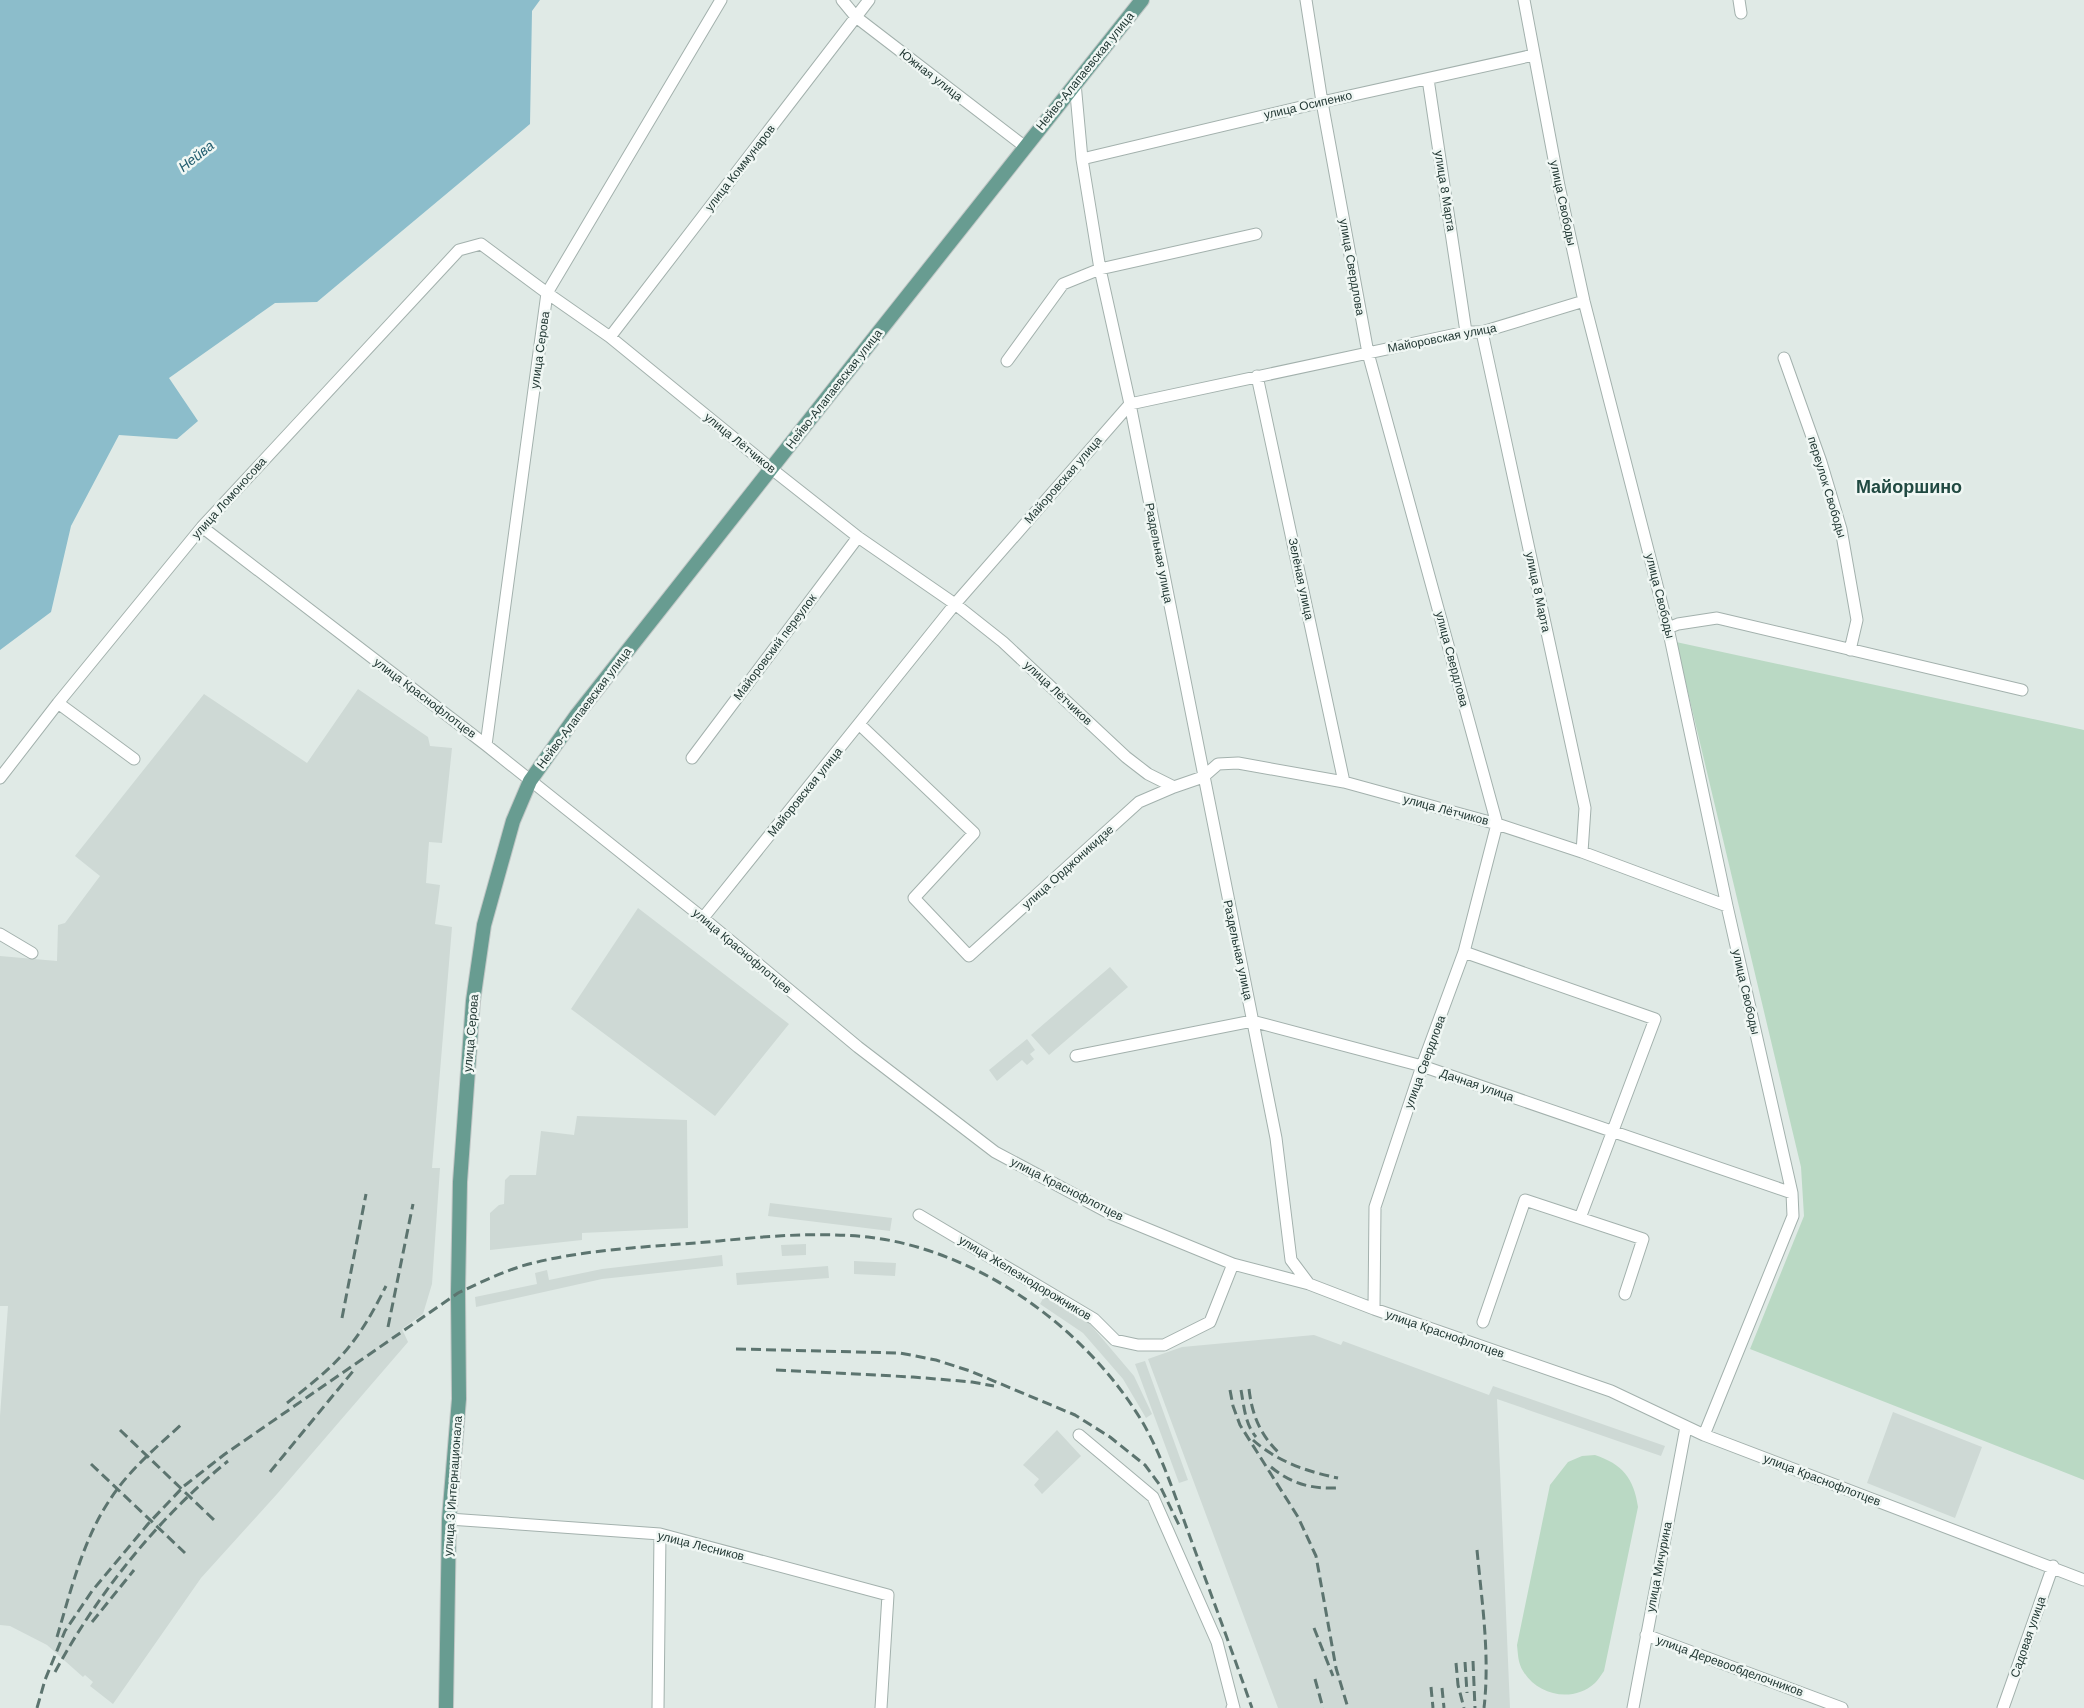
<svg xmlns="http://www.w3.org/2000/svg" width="2084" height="1708" viewBox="0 0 2084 1708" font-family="Helvetica,sans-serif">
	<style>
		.built { fill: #ced9d5 }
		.green { fill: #bad9c4 }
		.water { fill: #8cbdcb }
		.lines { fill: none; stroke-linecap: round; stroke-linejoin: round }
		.minor-casing { stroke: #a3b1ad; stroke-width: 13 }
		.major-casing { stroke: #c1c7c6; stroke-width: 16 }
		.minor { stroke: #fff; stroke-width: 11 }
		.major { stroke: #689c91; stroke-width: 14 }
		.rail { stroke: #5c746f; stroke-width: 3; stroke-dasharray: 10 5; stroke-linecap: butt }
		.labels { text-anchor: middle; stroke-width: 5; stroke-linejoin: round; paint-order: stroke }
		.street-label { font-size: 12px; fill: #223834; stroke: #f0f7f4 }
		.water-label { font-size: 14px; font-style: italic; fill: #215d6f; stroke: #f0f7f4 }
		.district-label { font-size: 18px; font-weight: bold; fill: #204941; stroke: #f0f7f4 }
	</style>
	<rect width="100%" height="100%" fill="#e0eae6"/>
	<!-- built -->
	<path class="built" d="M 358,689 L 428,737 L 430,746 L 452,748 L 442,843 L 429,842 L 426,883 L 440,885 L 435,924 L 452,927 L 432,1168 L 440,1168 L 432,1284 L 423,1314 L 402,1329 L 408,1342 L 277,1494 L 201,1578 L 113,1704 L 90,1686 L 93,1682 L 85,1675 L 83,1677 L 47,1645 L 10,1626 L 0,1625 L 0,1416 L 8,1306 L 0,1306 L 0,956 L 57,961 L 58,925 L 65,923 L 100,876 L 75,856 L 204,694 L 307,763 Z
		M 638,908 L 789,1024 L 715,1116 L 571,1009 Z
		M 1110,967 L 1128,987 L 1049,1055 L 1031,1035 Z
		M 1027,1039 L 1035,1050 L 1030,1054 L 1034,1059 L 1027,1065 L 1022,1060 L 997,1081 L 989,1070 Z
		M 577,1116 L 687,1120 L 688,1228 L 582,1233 L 582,1240 L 490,1250 L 490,1213 L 499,1205 L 504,1204 L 505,1180 L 510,1175 L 536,1175 L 541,1131 L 574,1135 Z
		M 770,1203 L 892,1218 L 890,1231 L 768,1216 Z
		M 806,1244 L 806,1255 L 782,1256 L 781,1245 Z
		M 722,1255 L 723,1266 L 602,1279 L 476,1307 L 475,1297 L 537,1284 L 535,1273 L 547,1270 L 549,1280 L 602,1269 Z
		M 854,1261 L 896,1263 L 895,1276 L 854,1274 Z
		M 828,1266 L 829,1278 L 737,1285 L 736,1273 Z
		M 1046,1293 L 1089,1323 L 1134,1376 L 1152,1414 L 1146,1418 L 1123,1379 L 1083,1333 L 1040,1304 Z
		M 1314,1335 L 1341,1345 L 1343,1341 L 1489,1395 L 1493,1386 L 1665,1446 L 1661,1456 L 1497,1399 L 1510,1708 L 1278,1708 L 1148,1359 L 1182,1347 Z
		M 1145,1361 L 1188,1480 L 1179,1483 L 1135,1364 Z
		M 1893,1412 L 1982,1447 L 1955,1518 L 1867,1483 Z
		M 1057,1430 L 1081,1456 L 1042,1494 L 1034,1485 L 1039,1479 L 1023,1465 Z"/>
	<!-- green -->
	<path class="green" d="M 1676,642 L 2084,730 L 2084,1480 L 1750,1349 L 1804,1216 L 1801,1167 Z
		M 1595,1455 C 1622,1464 1634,1478 1638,1507 L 1604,1671 C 1601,1675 1598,1680 1595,1683 C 1573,1703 1538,1696 1523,1671 C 1518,1663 1518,1654 1517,1645 L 1550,1485 L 1568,1462 L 1582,1456 Z"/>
	<!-- water -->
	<path class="water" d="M 0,0 L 540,0 L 532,11 L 530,124 L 317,302 L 275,303 L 169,378 L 198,421 L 177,439 L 119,435 L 71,526 L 51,612 L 0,650 Z"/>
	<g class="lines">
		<!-- minor casing -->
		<g class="minor-casing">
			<path id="minor" d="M 842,0 L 856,17 L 1024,146
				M 1306,0 L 1322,102 L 1368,353 L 1497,824 L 1464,952 L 1422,1066 L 1375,1207 L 1374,1309
				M 1524,0 L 1559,186 L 1584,301 L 1668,628 L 1727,906 L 1792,1193 L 1793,1216 L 1704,1435
				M 1739,0 L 1741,13
				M 1428,79 L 1466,332
				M 1075,83 L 1082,159 L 1100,269 L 1130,404 L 1276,1138 L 1291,1260 L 1309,1284
				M 1082,159 L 1322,102 L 1534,55
				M 1482,332 L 1585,808 L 1582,852
				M 610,337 L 869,0
				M 1784,358 L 1821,462 L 1841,529 L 1857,620 L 1850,650
				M 1007,361 L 1063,284 L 1100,269 L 1256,234
				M 1257,376 L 1344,782
				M 202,527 L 486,745 L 703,918 L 858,1047 L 995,1152 L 1111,1214 L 1233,1264 L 1309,1284 L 1374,1309 L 1611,1391 L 1704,1435 L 2084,1580
				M 1668,628 L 1678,624 L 1717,618 L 2022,690
				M 58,703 L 134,759
				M 859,724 L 974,833 L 914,898 L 969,956 L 1139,802 L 1174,787
				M 486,745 L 547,293 L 721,0
				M 692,758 L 858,537
				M 0,778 L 58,703 L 202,527 L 459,250 L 481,244 L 547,293 L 610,337 L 773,470 L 858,537 L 955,604 L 1003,642 L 1126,757 L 1148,774 L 1174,787 L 1203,777 L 1218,764 L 1238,763 L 1344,782 L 1497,824 L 1582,852 L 1727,906
				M 703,918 L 955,604 L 1130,404 L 1466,332 L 1482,332 L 1584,301
				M 0,934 L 32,953
				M 1464,952 L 1655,1019 L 1580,1218
				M 1076,1056 L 1252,1021 L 1422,1066 L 1792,1193
				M 919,1215 L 1094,1319 L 1115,1340 L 1138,1345 L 1164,1345 L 1210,1322 L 1233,1264
				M 1483,1322 L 1525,1200 L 1643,1239 L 1625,1294
				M 1079,1435 L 1153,1497 L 1217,1642 L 1234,1708 L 1232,1708
				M 449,1519 L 660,1534 L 888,1595 L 881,1708
				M 1646,1635 L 1842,1708
				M 658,1708 L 660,1534
				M 1633,1708 L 1686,1427
				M 2003,1708 L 2053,1566"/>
		</g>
		<!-- major casing -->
		<g class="major-casing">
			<path id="major" d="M 446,1708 L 449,1519 L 459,1399 L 458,1293 L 460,1182 L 473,1001 L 484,925 L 513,821 L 530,781 L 576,716 C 765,477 952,238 1142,0"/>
		</g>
		<!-- minor -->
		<use href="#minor" class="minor"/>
		<!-- major -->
		<use href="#major" class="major"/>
		<!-- rail -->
		<path class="rail" d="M 342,1318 L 366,1194
			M 388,1327 L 413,1204
			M 736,1349 L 900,1353 L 936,1360 L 970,1371 L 1075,1415 L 1110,1437 L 1145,1465 L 1159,1484 L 1179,1525
			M 776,1370 L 913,1377 L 972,1382 L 994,1386
			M 1249,1389 C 1252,1415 1260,1434 1278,1452
			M 1230,1390 L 1233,1406 L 1240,1425 L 1298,1517 L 1316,1556 L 1336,1668 L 1348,1708
			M 1241,1390 C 1244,1406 1245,1424 1256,1437
			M 287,1403 C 310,1385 335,1366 352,1343 C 366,1325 376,1306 386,1286
			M 120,1430 L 214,1520
			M 1253,1440 C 1276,1461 1308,1472 1338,1478
			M 91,1464 L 185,1553
			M 1271,1467 C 1291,1484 1312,1489 1337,1488
			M 270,1472 L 354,1370
			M 1477,1550 C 1482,1603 1490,1655 1484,1708
			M 92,1622 L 134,1570
			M 1314,1628 L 1333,1676
			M 57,1637 C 71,1590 83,1539 111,1498 C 130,1469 158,1446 183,1423
			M 1473,1661 L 1475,1708
			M 1465,1662 L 1467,1693
			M 1456,1663 L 1458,1685 L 1464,1708
			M 55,1672 C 97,1594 159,1517 228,1461
			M 1315,1679 L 1323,1708
			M 1431,1687 L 1433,1708
			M 1442,1688 L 1444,1708
			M 37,1708 L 45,1680 L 65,1631 L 92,1591 L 148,1524 L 184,1486 L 225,1454 L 458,1293 C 479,1283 500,1273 522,1266 C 585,1248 654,1247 719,1241 C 768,1236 818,1232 868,1237 C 979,1250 1087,1329 1143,1423 C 1163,1458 1176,1499 1190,1537 C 1211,1594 1232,1651 1252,1708"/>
	</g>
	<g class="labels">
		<!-- street labels -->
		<g class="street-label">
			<text transform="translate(1085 71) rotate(-51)" y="4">Нейво-Алапаевская улица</text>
			<text transform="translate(931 75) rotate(38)" y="4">Южная улица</text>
			<text transform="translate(1308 105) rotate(-13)" y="4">улица Осипенко</text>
			<text transform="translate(740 168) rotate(-52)" y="4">улица Коммунаров</text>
			<text transform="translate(1445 191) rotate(81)" y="4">улица 8 Марта</text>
			<text transform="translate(1563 203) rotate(78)" y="4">улица Свободы</text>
			<text transform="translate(1352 267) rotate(80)" y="4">улица Свердлова</text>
			<text transform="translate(1442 338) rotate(-11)" y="4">Майоровская улица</text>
			<text transform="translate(540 350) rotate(-82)" y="4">улица Серова</text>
			<text transform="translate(834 389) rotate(-52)" y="4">Нейво-Алапаевская улица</text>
			<text transform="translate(740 443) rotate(39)" y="4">улица Лётчиков</text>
			<text transform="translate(1063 480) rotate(-49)" y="4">Майоровская улица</text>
			<text transform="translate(1827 487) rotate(73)" y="4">переулок Свободы</text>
			<text transform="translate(229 498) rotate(-48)" y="4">улица Ломоносова</text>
			<text transform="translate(1159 553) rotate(79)" y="4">Раздельная улица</text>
			<text transform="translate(1301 579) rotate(78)" y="4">Зелёная улица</text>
			<text transform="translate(1538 592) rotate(78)" y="4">улица 8 Марта</text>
			<text transform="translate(1660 596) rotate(76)" y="4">улица Свободы</text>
			<text transform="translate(775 647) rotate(-53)" y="4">Майоровский переулок</text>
			<text transform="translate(1452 659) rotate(75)" y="4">улица Свердлова</text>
			<text transform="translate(1058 693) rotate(43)" y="4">улица Лётчиков</text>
			<text transform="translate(425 698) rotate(37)" y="4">улица Краснофлотцев</text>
			<text transform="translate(584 708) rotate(-53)" y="4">Нейво-Алапаевская улица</text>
			<text transform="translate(805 792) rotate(-51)" y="4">Майоровская улица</text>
			<text transform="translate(1446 810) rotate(15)" y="4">улица Лётчиков</text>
			<text transform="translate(1068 867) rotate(-42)" y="4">улица Орджоникидзе</text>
			<text transform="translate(1238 950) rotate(78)" y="4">Раздельная улица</text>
			<text transform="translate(742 951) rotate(40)" y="4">улица Краснофлотцев</text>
			<text transform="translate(1746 992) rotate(77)" y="4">улица Свободы</text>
			<text transform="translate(471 1033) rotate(-85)" y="4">улица Серова</text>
			<text transform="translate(1425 1062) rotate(-70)" y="4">улица Свердлова</text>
			<text transform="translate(1477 1085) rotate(19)" y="4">Дачная улица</text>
			<text transform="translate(1067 1189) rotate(27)" y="4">улица Краснофлотцев</text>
			<text transform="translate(1025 1278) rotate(31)" y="4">улица Железнодорожников</text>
			<text transform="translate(1445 1334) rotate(19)" y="4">улица Краснофлотцев</text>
			<text transform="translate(1822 1480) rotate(21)" y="4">улица Краснофлотцев</text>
			<text transform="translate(453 1486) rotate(-86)" y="4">улица 3 Интернационала</text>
			<text transform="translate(701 1546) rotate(14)" y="4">улица Лесников</text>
			<text transform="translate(1659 1567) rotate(-79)" y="4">улица Мичурина</text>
			<text transform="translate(2028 1637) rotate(-71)" y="4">Садовая улица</text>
			<text transform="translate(1730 1666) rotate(20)" y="4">улица Деревообделочников</text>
		</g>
		<!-- water labels -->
		<g class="water-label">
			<text transform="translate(196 156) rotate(-38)" y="5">Нейва</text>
		</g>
		<!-- district labels -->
		<g class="district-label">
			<text x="1909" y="493">Майоршино</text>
		</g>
	</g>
</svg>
